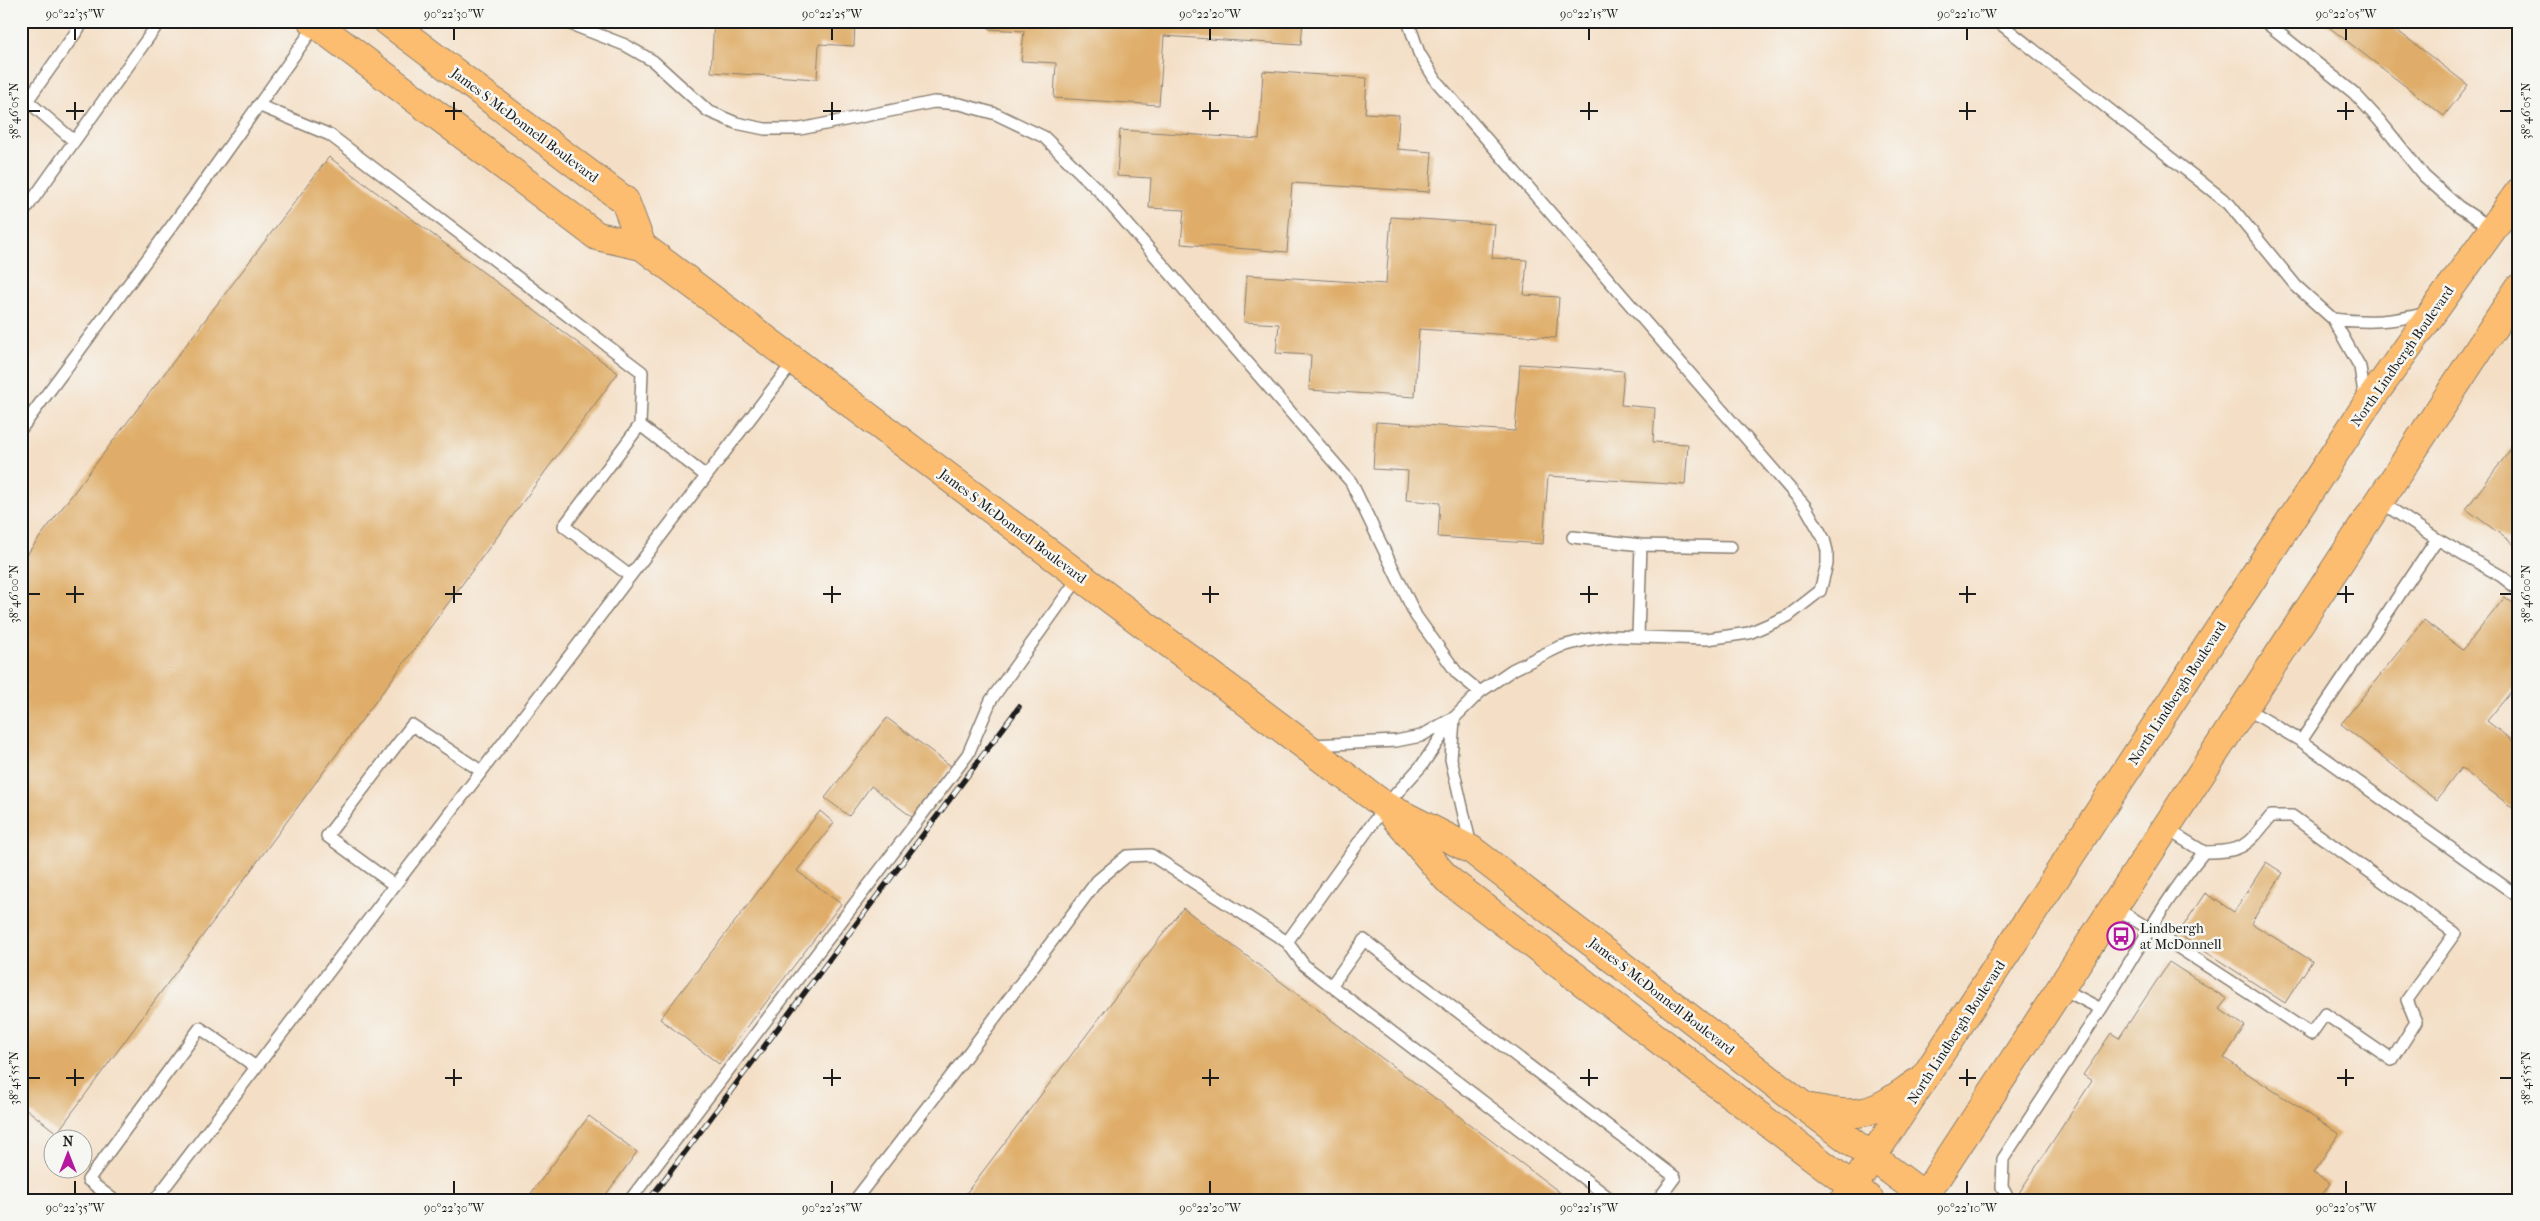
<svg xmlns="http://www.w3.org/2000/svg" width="2540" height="1221" viewBox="0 0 2540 1221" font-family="'IM FELL French Canon',serif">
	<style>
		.building { fill: #dfad69 }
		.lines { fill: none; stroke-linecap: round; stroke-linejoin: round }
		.lane-casing { stroke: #887e71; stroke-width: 14 }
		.primary-casing { stroke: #887e71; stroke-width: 30 }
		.highway-casing { stroke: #887e71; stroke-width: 30 }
		.lane { stroke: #fff; stroke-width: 11 }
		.primary { stroke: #fcbd6f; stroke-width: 28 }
		.highway { stroke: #fcbd6f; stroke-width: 28 }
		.rail-casing { stroke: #1c1c1c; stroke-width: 5.5 }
		.rail { stroke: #f6f6f2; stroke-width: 4; stroke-dasharray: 11; stroke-linecap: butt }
		.ticks { fill: none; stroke: #1c1c1c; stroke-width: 2 }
		.labels { text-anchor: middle; stroke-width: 5; stroke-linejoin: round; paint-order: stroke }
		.street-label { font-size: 14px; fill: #1c1c1c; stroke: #f6f6f2 }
		.poi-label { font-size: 14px; fill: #1c1c1c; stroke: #f6f6f2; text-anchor: start }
		.neatline { fill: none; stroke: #1c1c1c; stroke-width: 2 }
		.ticks-label { font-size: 12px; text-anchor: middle; fill: #1c1c1c }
	</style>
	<rect width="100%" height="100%" fill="#f6f6f2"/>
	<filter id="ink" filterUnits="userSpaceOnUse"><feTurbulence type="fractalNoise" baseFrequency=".02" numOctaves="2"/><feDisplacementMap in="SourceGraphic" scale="10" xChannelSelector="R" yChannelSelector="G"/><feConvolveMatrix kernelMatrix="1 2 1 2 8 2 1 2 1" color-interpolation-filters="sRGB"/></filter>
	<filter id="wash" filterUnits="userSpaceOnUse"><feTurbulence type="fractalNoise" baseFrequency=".0096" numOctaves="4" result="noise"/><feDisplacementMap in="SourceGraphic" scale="20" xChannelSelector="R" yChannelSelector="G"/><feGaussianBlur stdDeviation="1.12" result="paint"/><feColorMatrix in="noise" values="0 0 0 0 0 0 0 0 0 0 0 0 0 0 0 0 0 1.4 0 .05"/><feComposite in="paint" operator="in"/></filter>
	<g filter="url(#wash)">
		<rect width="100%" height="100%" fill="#f4dfc6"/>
		<g id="blocks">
			<!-- building -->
			<path class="building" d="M 714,21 L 855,21 L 854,46 L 819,44 L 817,79 L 711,72 Z
				M 990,21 L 1303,21 L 1301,45 L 1164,36 L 1159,105 L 1054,98 L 1056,63 L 1021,61 L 1024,31 L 989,29 Z
				M 2321,21 L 2385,21 L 2468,85 L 2444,116 Z
				M 1263,71 L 1367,78 L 1365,113 L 1399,115 L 1397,149 L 1432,152 L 1429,192 L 1292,183 L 1287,252 L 1181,244 L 1184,210 L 1149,208 L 1151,178 L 1117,176 L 1120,130 L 1259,139 Z
				M 329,157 L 618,373 L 57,1133 L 21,1105 L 21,562 Z
				M 1391,217 L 1495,224 L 1492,258 L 1527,260 L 1524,295 L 1559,297 L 1556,338 L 1419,329 L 1415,397 L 1309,390 L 1311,355 L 1276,353 L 1279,324 L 1244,322 L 1247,275 L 1386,284 Z
				M 1520,364 L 1624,371 L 1621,405 L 1655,408 L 1653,442 L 1688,444 L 1685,485 L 1548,476 L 1543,544 L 1438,537 L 1440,503 L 1406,500 L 1408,471 L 1373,469 L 1376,422 L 1515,431 Z
				M 2519,438 L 2519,548 L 2466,509 Z
				M 2505,597 L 2519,608 L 2519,682 L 2487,721 L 2519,746 L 2519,813 L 2461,768 L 2437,800 L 2341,724 L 2424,620 L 2463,650 Z
				M 887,718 L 951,766 L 912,817 L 871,786 L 849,816 L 825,798 Z
				M 820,811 L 834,823 L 797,871 L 841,904 L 719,1064 L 660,1019 Z
				M 2266,862 L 2283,873 L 2251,923 L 2312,961 L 2285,1003 L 2178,934 L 2205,893 L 2234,912 Z
				M 1183,908 L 1570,1200 L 961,1200 Z
				M 2169,962 L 2227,999 L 2219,1009 L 2245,1026 L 2224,1058 L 2339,1134 L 2313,1173 L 2330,1183 L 2319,1200 L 2016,1200 L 2015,1199 L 2092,1081 L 2083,1075 L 2111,1033 L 2119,1038 Z
				M 589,1116 L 637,1152 L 602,1200 L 526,1200 Z"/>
		</g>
	</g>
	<g filter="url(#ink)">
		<use href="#blocks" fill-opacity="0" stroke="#887e71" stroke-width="1"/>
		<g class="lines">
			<!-- lane casing -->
			<g class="lane-casing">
				<path id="lane" d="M 563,21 L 625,45 L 653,61 L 708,111 L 736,123 L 765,129 L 800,129 L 934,102 L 960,104 L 996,114 L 1044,137 L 1098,190 L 1351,482 L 1416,616 L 1457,673 L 1480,692
					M 1997,21 L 2229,204 L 2296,286 L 2333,319 L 2360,367 L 2365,400
					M 2264,21 L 2354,93 L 2379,120 L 2424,176 L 2459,207 L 2493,229
					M 23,97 L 74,141
					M 27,101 L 84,21
					M 258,105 L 330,135 L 642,372 L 640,425 L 706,476
					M 21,216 L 160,21
					M 2333,319 C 2369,323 2392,322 2427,313
					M 21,429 L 194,196 L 317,23
					M 1573,537 L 1641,545 L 1731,547
					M 2437,539 L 2501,576 L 2519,590
					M 630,576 L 564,526 L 640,425
					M 1638,636 L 1641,545
					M 2245,708 L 2301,741 L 2437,539 L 2379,501
					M 1454,719 L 1451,759 L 1471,846
					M 2301,741 L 2519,897
					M 1312,745 L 1396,741 L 1421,736 L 1453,718
					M 2165,828 L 2204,852
					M 394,885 L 327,836 L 412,725 L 481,771
					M 1287,942 L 1385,806 L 1422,765 L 1455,717 L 1480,692 L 1512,670 L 1559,647 L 1585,640 L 1610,636 L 1707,639 L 1749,633 L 1788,616 L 1820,591 L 1827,564 L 1827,551 L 1824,539 L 1805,506 L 1437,82 L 1419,53 L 1408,21
					M 1331,986 L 1364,940 L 1675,1177 L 1658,1200
					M 2061,988 L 2101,1009 C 2134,957 2164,900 2204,852 C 2244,852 2247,846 2271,816 L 2292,816 L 2455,933 L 2407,1000 L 2416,1022 L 2392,1060 L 2325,1014 L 2311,1034 C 2246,991 2181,948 2114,907
					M 114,1200 L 88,1180 L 200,1028 L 256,1067
					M 155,1200 L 794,361
					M 630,1200 L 968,754 L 991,700 L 1080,576
					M 855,1200 L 958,1067 L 1097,881 L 1127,856 L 1151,855 L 1287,942 L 1304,965 L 1612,1200
					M 2009,1200 L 2002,1187 L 2003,1159 L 2101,1009"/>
			</g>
			<!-- primary casing -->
			<g class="primary-casing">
				<path id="primary" d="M 312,21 L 597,236 L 642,246 L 1385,806 L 1472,850 L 1805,1107 L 1930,1200
					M 387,21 L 625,201 L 642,246
					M 1393,815 L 1447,879 L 1870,1200"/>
			</g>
			<!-- highway casing -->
			<g class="highway-casing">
				<path id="highway" d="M 1805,1107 C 1824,1110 1845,1116 1863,1112 C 1883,1109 1902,1092 1918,1082
					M 1844,1200 L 2365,407 L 2519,192
					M 1922,1200 L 2519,288"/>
			</g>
			<!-- lane -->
			<use href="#lane" class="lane"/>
			<!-- primary -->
			<use href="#primary" class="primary"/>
			<!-- highway -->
			<use href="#highway" class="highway"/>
			<!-- rail casing -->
			<g class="rail-casing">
				<path id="rail" d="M 649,1200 L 1019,707"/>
			</g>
			<!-- rail -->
			<use href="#rail" class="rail"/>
		</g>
	</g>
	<!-- ticks -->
	<path class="ticks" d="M 75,28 L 75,40M 454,28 L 454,40M 832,28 L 832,40M 1210,28 L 1210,40M 1589,28 L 1589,40M 1967,28 L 1967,40M 2346,28 L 2346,40M 75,102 L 75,120M 454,102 L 454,120M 832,102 L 832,120M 1210,102 L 1210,120M 1589,102 L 1589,120M 1967,102 L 1967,120M 2346,102 L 2346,120M 28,111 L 40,111M 66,111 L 84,111M 445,111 L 462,111M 823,111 L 841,111M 1202,111 L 1219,111M 1580,111 L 1598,111M 1959,111 L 1976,111M 2337,111 L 2354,111M 2500,111 L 2512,111M 75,586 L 75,603M 454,586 L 454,603M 832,586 L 832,603M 1210,586 L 1210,603M 1589,586 L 1589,603M 1967,586 L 1967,603M 2346,586 L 2346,603M 28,594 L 40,594M 66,594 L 84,594M 445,594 L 462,594M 823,594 L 841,594M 1202,594 L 1219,594M 1580,594 L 1598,594M 1959,594 L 1976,594M 2337,594 L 2354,594M 2500,594 L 2512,594M 75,1069 L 75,1086M 454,1069 L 454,1086M 832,1069 L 832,1086M 1210,1069 L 1210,1086M 1589,1069 L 1589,1086M 1967,1069 L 1967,1086M 2346,1069 L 2346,1086M 28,1078 L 40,1078M 66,1078 L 84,1078M 445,1078 L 462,1078M 823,1078 L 841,1078M 1202,1078 L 1219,1078M 1580,1078 L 1598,1078M 1959,1078 L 1976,1078M 2337,1078 L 2354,1078M 2500,1078 L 2512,1078M 75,1181 L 75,1194M 454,1181 L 454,1194M 832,1181 L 832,1194M 1210,1181 L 1210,1194M 1589,1181 L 1589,1194M 1967,1181 L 1967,1194M 2346,1181 L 2346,1194"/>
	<!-- icons -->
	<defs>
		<g id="bus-ring" transform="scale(1.4375)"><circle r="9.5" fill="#f6f6f2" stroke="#b5179e" stroke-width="1.5"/><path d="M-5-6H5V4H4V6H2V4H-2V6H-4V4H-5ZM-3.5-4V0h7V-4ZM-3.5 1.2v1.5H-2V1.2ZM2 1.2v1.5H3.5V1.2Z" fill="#b5179e"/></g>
	</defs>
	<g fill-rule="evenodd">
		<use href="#bus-ring" x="2121" y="936"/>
	</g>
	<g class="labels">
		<!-- street labels -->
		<g class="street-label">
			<text transform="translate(525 125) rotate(37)" y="5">James S McDonnell Boulevard</text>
			<text transform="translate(2402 356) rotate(-55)" y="5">North Lindbergh Boulevard</text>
			<text transform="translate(1013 526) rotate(37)" y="5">James S McDonnell Boulevard</text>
			<text transform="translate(2177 693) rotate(-57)" y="5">North Lindbergh Boulevard</text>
			<text transform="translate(1662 996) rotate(38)" y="5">James S McDonnell Boulevard</text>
			<text transform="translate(1956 1032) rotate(-57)" y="5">North Lindbergh Boulevard</text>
		</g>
		<!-- poi labels -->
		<g class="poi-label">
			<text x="2140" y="933">Lindbergh<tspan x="2140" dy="16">at McDonnell</tspan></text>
		</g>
	</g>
	<!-- margin -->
	<rect width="2540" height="1221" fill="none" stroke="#f6f6f2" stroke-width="55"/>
	<!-- north arrow -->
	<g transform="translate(68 1154)"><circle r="24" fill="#f6f6f2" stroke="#9f9f9c"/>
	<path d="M0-4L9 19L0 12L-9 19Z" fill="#b5179e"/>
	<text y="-8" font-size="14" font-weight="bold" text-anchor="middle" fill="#1c1c1c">N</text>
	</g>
	<rect x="28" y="28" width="2484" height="1166" class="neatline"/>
	<g class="ticks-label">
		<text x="75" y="18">90°22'35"W</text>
		<text x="454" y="18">90°22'30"W</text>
		<text x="832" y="18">90°22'25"W</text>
		<text x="1210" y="18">90°22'20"W</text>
		<text x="1589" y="18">90°22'15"W</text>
		<text x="1967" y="18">90°22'10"W</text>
		<text x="2346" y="18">90°22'05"W</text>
		<text transform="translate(14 111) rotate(-90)" y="4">38°46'05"N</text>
		<text transform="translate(2526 111) rotate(-90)" y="4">38°46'05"N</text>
		<text transform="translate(14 594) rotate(-90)" y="4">38°46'00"N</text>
		<text transform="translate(2526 594) rotate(-90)" y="4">38°46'00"N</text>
		<text transform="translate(14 1078) rotate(-90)" y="4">38°45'55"N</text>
		<text transform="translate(2526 1078) rotate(-90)" y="4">38°45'55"N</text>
		<text x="75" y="1212">90°22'35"W</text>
		<text x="454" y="1212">90°22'30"W</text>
		<text x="832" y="1212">90°22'25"W</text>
		<text x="1210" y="1212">90°22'20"W</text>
		<text x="1589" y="1212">90°22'15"W</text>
		<text x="1967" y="1212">90°22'10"W</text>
		<text x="2346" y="1212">90°22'05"W</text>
	</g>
</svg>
